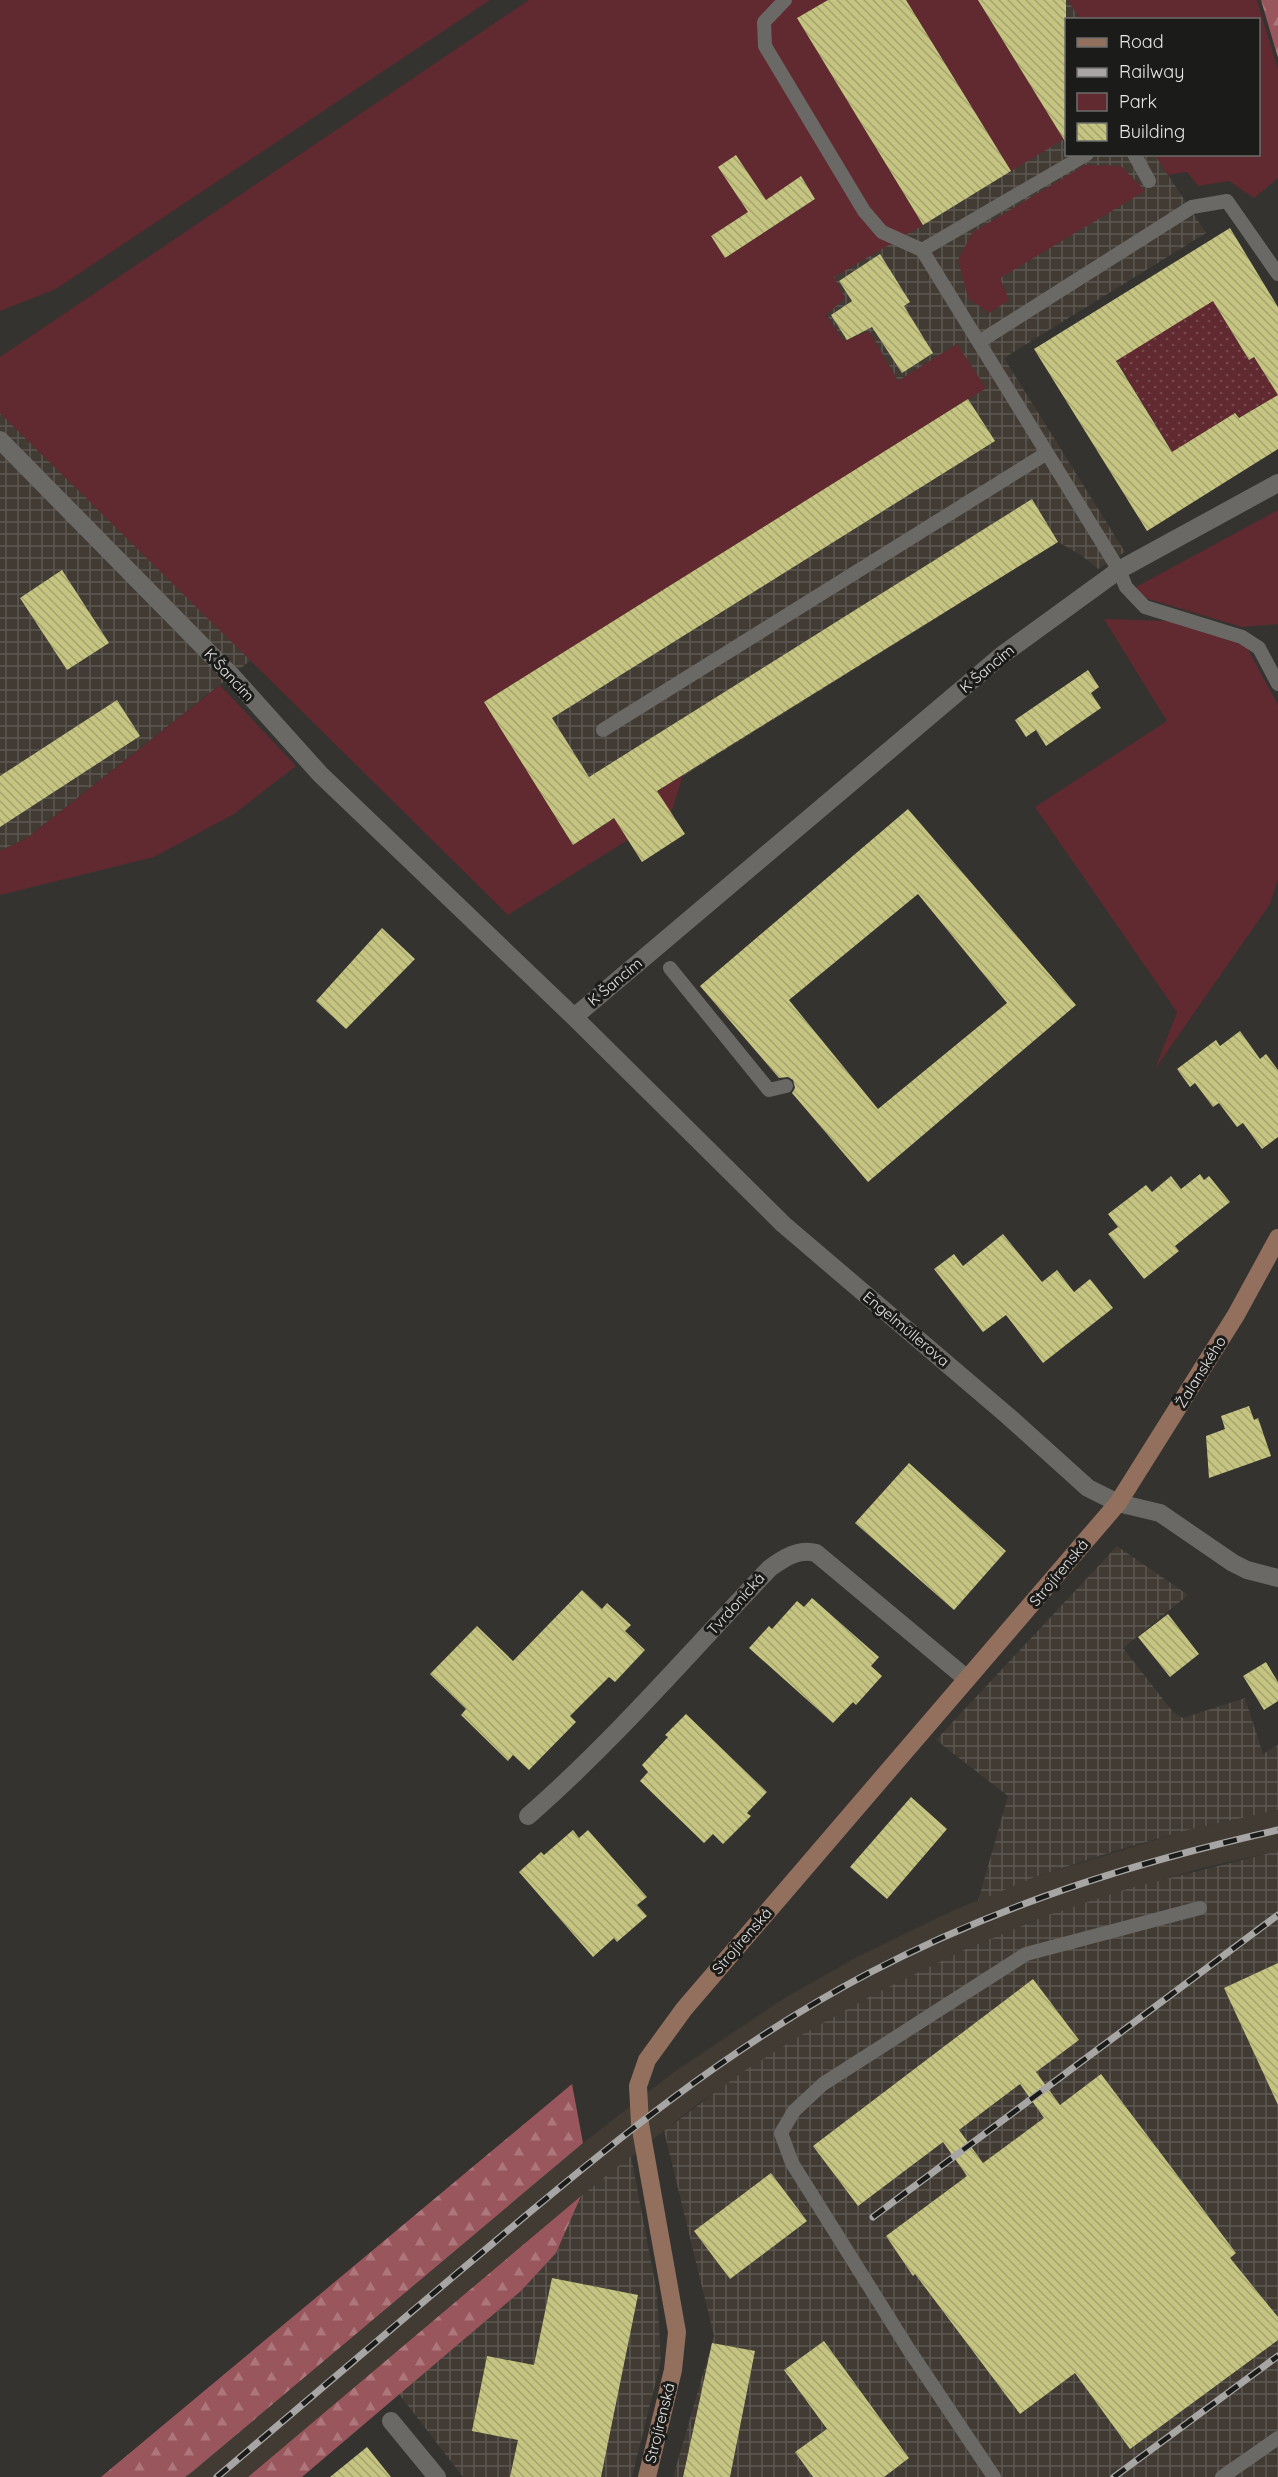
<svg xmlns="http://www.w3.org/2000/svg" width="1278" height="2477" viewBox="0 0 1278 2477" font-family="Quicksand,sans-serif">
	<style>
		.built { fill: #413b34 }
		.industrial { fill: url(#industrial-grid) }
		.green { fill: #602a30; fill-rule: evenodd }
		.forest { fill: url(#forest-firs) }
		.garden { fill: url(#garden-dots) }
		.building { fill: url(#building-back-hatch); fill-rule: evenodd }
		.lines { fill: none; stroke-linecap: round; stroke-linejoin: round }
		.lane { stroke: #6b6966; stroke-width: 14 }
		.street { stroke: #6b6966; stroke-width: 18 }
		.secondary { stroke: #93705e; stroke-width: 18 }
		.rail-casing { stroke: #a7a6a4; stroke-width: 7 }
		.rail { stroke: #1b1b19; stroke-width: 4.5; stroke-dasharray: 14; stroke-linecap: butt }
		.labels { text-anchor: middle; stroke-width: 6; stroke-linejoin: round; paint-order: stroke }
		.street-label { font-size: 15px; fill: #e8e7e5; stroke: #1b1b19 }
	</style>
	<defs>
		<pattern id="industrial-grid" width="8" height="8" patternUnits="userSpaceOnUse" patternTransform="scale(1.5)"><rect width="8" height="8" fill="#413b34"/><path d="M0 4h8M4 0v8" fill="none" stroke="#5c5751"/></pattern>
		<pattern id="forest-firs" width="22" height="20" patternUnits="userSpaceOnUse" patternTransform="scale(1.5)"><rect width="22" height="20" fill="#99565c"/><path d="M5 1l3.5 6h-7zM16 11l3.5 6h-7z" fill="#ac767b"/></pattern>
		<pattern id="garden-dots" width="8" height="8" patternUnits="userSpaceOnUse" patternTransform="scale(1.5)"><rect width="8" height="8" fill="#602a30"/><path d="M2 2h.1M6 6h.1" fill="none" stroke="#77494e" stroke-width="1.8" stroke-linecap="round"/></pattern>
		<pattern id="building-back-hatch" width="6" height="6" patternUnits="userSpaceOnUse" patternTransform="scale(1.5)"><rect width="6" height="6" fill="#c5c480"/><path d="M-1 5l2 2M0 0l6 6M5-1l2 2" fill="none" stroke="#a5a471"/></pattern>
	</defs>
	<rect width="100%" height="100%" fill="#343330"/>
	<!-- built -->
	<path class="built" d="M 1278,1810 L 1278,1851 L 1198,1869 L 1048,1915 L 968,1948 L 876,1993 L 803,2034 L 698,2104 L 581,2196 L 248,2477 L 185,2477 L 555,2165 L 674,2072 L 783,1999 L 857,1957 L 952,1911 L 1035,1877 L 1188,1830 Z"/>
	<!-- industrial -->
	<path class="industrial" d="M 828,0 L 906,0 L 1011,171 L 978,0 L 1068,0 L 1080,19 L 1066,20 L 1066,154 L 1155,155 L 1206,233 L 1004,358 L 1125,552 L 1098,569 L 1081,555 L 1058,542 L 573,845 L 484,702 L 986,388 L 898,381 L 869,331 L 844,341 L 826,314 L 834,277 L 797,18 Z
		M 0,413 L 251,660 L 27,838 L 0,851 Z
		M 1117,1546 L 1188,1595 L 1123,1648 L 1173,1712 L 1183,1718 L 1245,1698 L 1263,1754 L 1278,1745 L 1278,1810 L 1188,1830 L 1118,1850 L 1035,1877 L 978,1901 L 1008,1796 L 936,1740 Z
		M 1278,1851 L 1278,2477 L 673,2477 L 714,2336 L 664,2131 L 744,2071 L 803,2034 L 876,1993 L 968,1948 L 1048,1915 L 1130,1888 Z
		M 631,2156 L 657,2293 L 661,2361 L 632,2477 L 463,2477 L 399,2394 L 521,2291 L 556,2253 L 581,2196 Z"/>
	<!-- green -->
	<path class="green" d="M 0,0 L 490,0 L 56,289 L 0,311 Z
		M 529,0 L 828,0 L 798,19 L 923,225 L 834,277 L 845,298 L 826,315 L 844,341 L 869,331 L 898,381 L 957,344 L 986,388 L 485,702 L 573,845 L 683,775 L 671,813 L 508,915 L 0,413 L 0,357 ZM 719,167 L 766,200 L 801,177 L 815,199 L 725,258 L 711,236 L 748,212 Z
		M 906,0 L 978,0 L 1064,139 L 1011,171 Z
		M 1068,0 L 1257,0 L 1278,69 L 1278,178 L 1254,198 L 1229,181 L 1198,186 L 1187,172 L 1168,175 L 1155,155 L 1258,154 L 1258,20 L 1080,19 Z
		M 1085,165 L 1121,166 L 1145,191 L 1000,278 L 1009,300 L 989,313 L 968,298 L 958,260 L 972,233 Z
		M 1278,510 L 1278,624 L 1242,627 L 1145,598 L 1136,587 Z
		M 1104,619 L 1169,621 L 1246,646 L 1278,705 L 1278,879 L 1270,904 L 1155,1069 L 1177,1012 L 1035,807 L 1167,721 Z
		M 220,685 L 296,766 L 234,814 L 154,857 L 0,895 L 0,851 L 27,838 Z"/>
	<!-- forest -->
	<path class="forest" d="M 1261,0 L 1278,0 L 1278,58 Z
		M 572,2084 L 583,2143 L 192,2472 L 185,2477 L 101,2477 Z
		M 581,2196 L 556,2253 L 521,2291 L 302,2477 L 248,2477 Z"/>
	<!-- garden -->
	<path class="garden" d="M 1214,292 L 1225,321 L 1249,360 L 1254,357 L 1278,395 L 1239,418 L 1235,413 L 1176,458 L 1113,355 Z"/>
	<!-- building -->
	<path class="building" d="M 828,0 L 906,0 L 1011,171 L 923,225 L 797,18 Z
		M 978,0 L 1066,0 L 1066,143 Z
		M 736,155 L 766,200 L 801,176 L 815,199 L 725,258 L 711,236 L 748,212 L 718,167 Z
		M 1230,228 L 1278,307 L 1278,449 L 1147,531 L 1034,349 ZM 1213,301 L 1249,360 L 1254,357 L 1278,395 L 1239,418 L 1235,413 L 1172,452 L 1116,361 Z
		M 880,254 L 910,302 L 904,306 L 933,353 L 902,373 L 872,327 L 847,340 L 831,315 L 852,301 L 839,281 Z
		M 968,399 L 995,441 L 552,718 L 589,777 L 1032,499 L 1058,542 L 657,791 L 685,834 L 642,862 L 614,818 L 573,845 L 484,702 Z
		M 62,570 L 109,643 L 67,670 L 20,598 Z
		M 1088,670 L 1099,687 L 1091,693 L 1101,708 L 1046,746 L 1036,730 L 1026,737 L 1015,720 Z
		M 117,700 L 140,736 L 0,827 L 0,776 Z
		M 908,809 L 1076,1005 L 868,1182 L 792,1093 L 795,1088 L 793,1080 L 788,1077 L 779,1078 L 700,986 ZM 918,894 L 1007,1003 L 878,1109 L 789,1000 Z
		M 382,928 L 415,959 L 346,1029 L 316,1001 Z
		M 1240,1031 L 1260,1059 L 1266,1054 L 1278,1070 L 1278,1137 L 1262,1149 L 1243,1123 L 1237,1127 L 1219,1103 L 1213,1107 L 1195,1083 L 1190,1087 L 1177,1069 L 1216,1040 L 1220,1046 Z
		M 1200,1174 L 1204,1180 L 1209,1176 L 1230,1202 L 1175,1246 L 1179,1251 L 1144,1279 L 1108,1234 L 1118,1227 L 1108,1214 L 1146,1185 L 1152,1192 L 1171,1176 L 1181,1189 Z
		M 1003,1234 L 1042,1282 L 1057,1270 L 1074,1292 L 1090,1279 L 1113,1308 L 1043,1363 L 1006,1315 L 983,1332 L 934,1269 L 954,1254 L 963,1266 Z
		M 1249,1406 L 1254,1420 L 1258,1418 L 1271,1456 L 1209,1478 L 1206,1436 L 1225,1429 L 1221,1416 Z
		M 909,1463 L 1006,1551 L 954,1610 L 855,1523 Z
		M 582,1590 L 602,1609 L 607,1603 L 631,1625 L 625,1631 L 645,1650 L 615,1682 L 609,1677 L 570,1716 L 576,1722 L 529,1770 L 513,1755 L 508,1761 L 461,1715 L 466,1709 L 430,1674 L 477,1626 L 513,1661 Z
		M 812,1598 L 879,1657 L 871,1666 L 882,1676 L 856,1705 L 853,1702 L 833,1723 L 749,1648 L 769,1626 L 772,1629 L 797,1601 L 804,1607 Z
		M 1168,1614 L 1199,1654 L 1170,1677 L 1138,1637 Z
		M 1266,1662 L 1278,1682 L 1278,1701 L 1264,1710 L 1243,1676 Z
		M 686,1714 L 767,1792 L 747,1813 L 751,1816 L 723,1844 L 713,1834 L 704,1843 L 640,1781 L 648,1772 L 642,1765 L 668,1737 L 665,1735 Z
		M 911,1797 L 947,1829 L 887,1899 L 850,1867 Z
		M 573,1830 L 579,1838 L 588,1830 L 647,1897 L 637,1905 L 647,1916 L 617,1942 L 614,1938 L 593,1957 L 519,1872 L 541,1852 L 544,1855 Z
		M 1278,1963 L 1278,2105 L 1224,1988 Z
		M 1033,1979 L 1079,2040 L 1036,2072 L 1060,2105 L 1101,2074 L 1236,2253 L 1230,2258 L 1278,2317 L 1278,2340 L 1130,2449 L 1075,2373 L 1020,2414 L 915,2274 L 913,2276 L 886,2236 L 967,2176 L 943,2142 L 858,2206 L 813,2146 ZM 1020,2084 L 1044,2118 L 983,2163 L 959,2130 Z
		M 771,2173 L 807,2221 L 730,2279 L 694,2231 Z
		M 552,2278 L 638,2295 L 601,2477 L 510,2477 L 518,2440 L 472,2431 L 487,2356 L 534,2365 Z
		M 824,2341 L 909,2458 L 884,2477 L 813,2477 L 795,2452 L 827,2429 L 784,2370 Z
		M 712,2343 L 755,2351 L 730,2477 L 683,2477 Z
		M 367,2447 L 391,2477 L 330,2477 Z"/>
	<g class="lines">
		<!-- lane -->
		<path class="lane" d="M 785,0 L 764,22 L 765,46 L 864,211 L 882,232 L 922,250
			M 1087,154 L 922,250 L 1119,570 L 1126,587 L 1145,607 L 1242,637 L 1259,648 L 1278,684
			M 1134,154 L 1149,181
			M 979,342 L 1192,207 L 1227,201 L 1278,274
			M 603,730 L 1047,453
			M 670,968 L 769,1090 L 786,1086
			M 994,2477 L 909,2350 L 792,2163 L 781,2133 L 794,2111 L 823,2084 L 1026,1954 L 1200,1908
			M 1222,2477 L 1278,2438"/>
		<!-- street -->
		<path class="street" d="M 0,440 L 232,676 L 320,774 L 574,1017 L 783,1224 L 1008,1416 L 1088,1488 L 1118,1503 L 1160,1513 L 1233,1563 L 1247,1570 L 1278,1578
			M 574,1017 L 1002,655 L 1119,570 L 1278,483
			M 528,1816 C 616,1739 690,1652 770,1568 C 784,1558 799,1548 816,1553 L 967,1679
			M 391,2421 L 437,2477"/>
		<!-- secondary -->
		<path class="secondary" d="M 647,2477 L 673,2370 L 677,2332 L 640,2124 L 638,2086 L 647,2060 L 684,2009 L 1118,1503 L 1236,1315 L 1278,1238"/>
		<!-- rail casing -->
		<g class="rail-casing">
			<path id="rail" d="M 873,2217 L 1278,1915
				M 217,2477 C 309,2399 400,2321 492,2244 C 610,2144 730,2046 867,1974 C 1001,1904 1132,1863 1278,1830
				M 1114,2477 L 1278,2356"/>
		</g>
		<!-- rail -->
		<use href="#rail" class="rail"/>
	</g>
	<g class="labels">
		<!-- street labels -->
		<g class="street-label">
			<text transform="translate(987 669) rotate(-40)" y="5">K Šancím</text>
			<text transform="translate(229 675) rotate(47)" y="5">K Šancím</text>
			<text transform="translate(615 982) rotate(-40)" y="5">K Šancím</text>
			<text transform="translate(906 1329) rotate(40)" y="5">Engelmüllerova</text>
			<text transform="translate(1201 1372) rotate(-58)" y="5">Žalanského</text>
			<text transform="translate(1059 1573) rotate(-50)" y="5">Strojírenská</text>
			<text transform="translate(736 1604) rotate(-48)" y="5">Tvrdonická</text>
			<text transform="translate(742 1941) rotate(-49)" y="5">Strojírenská</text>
			<text transform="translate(660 2423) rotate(-76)" y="5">Strojírenská</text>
		</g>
	</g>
	<!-- legend -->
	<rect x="1065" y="18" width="195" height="138" fill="#1b1b19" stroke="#6d6d6b" stroke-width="1.5"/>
	<rect x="1077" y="38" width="30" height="9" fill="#93705e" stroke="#6d6d6b" stroke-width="1.5"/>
	<text x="1119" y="48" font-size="18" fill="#e8e7e5">Road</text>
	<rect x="1077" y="68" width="30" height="9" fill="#a7a6a4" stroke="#6d6d6b" stroke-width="1.5"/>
	<text x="1119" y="78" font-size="18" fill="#e8e7e5">Railway</text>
	<rect x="1077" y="93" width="30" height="18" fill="#602a30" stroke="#6d6d6b" stroke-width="1.5"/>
	<text x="1119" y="108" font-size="18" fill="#e8e7e5">Park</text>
	<rect x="1077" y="123" width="30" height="18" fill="url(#building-back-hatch)" stroke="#6d6d6b" stroke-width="1.5"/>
	<text x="1119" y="138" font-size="18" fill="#e8e7e5">Building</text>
</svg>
